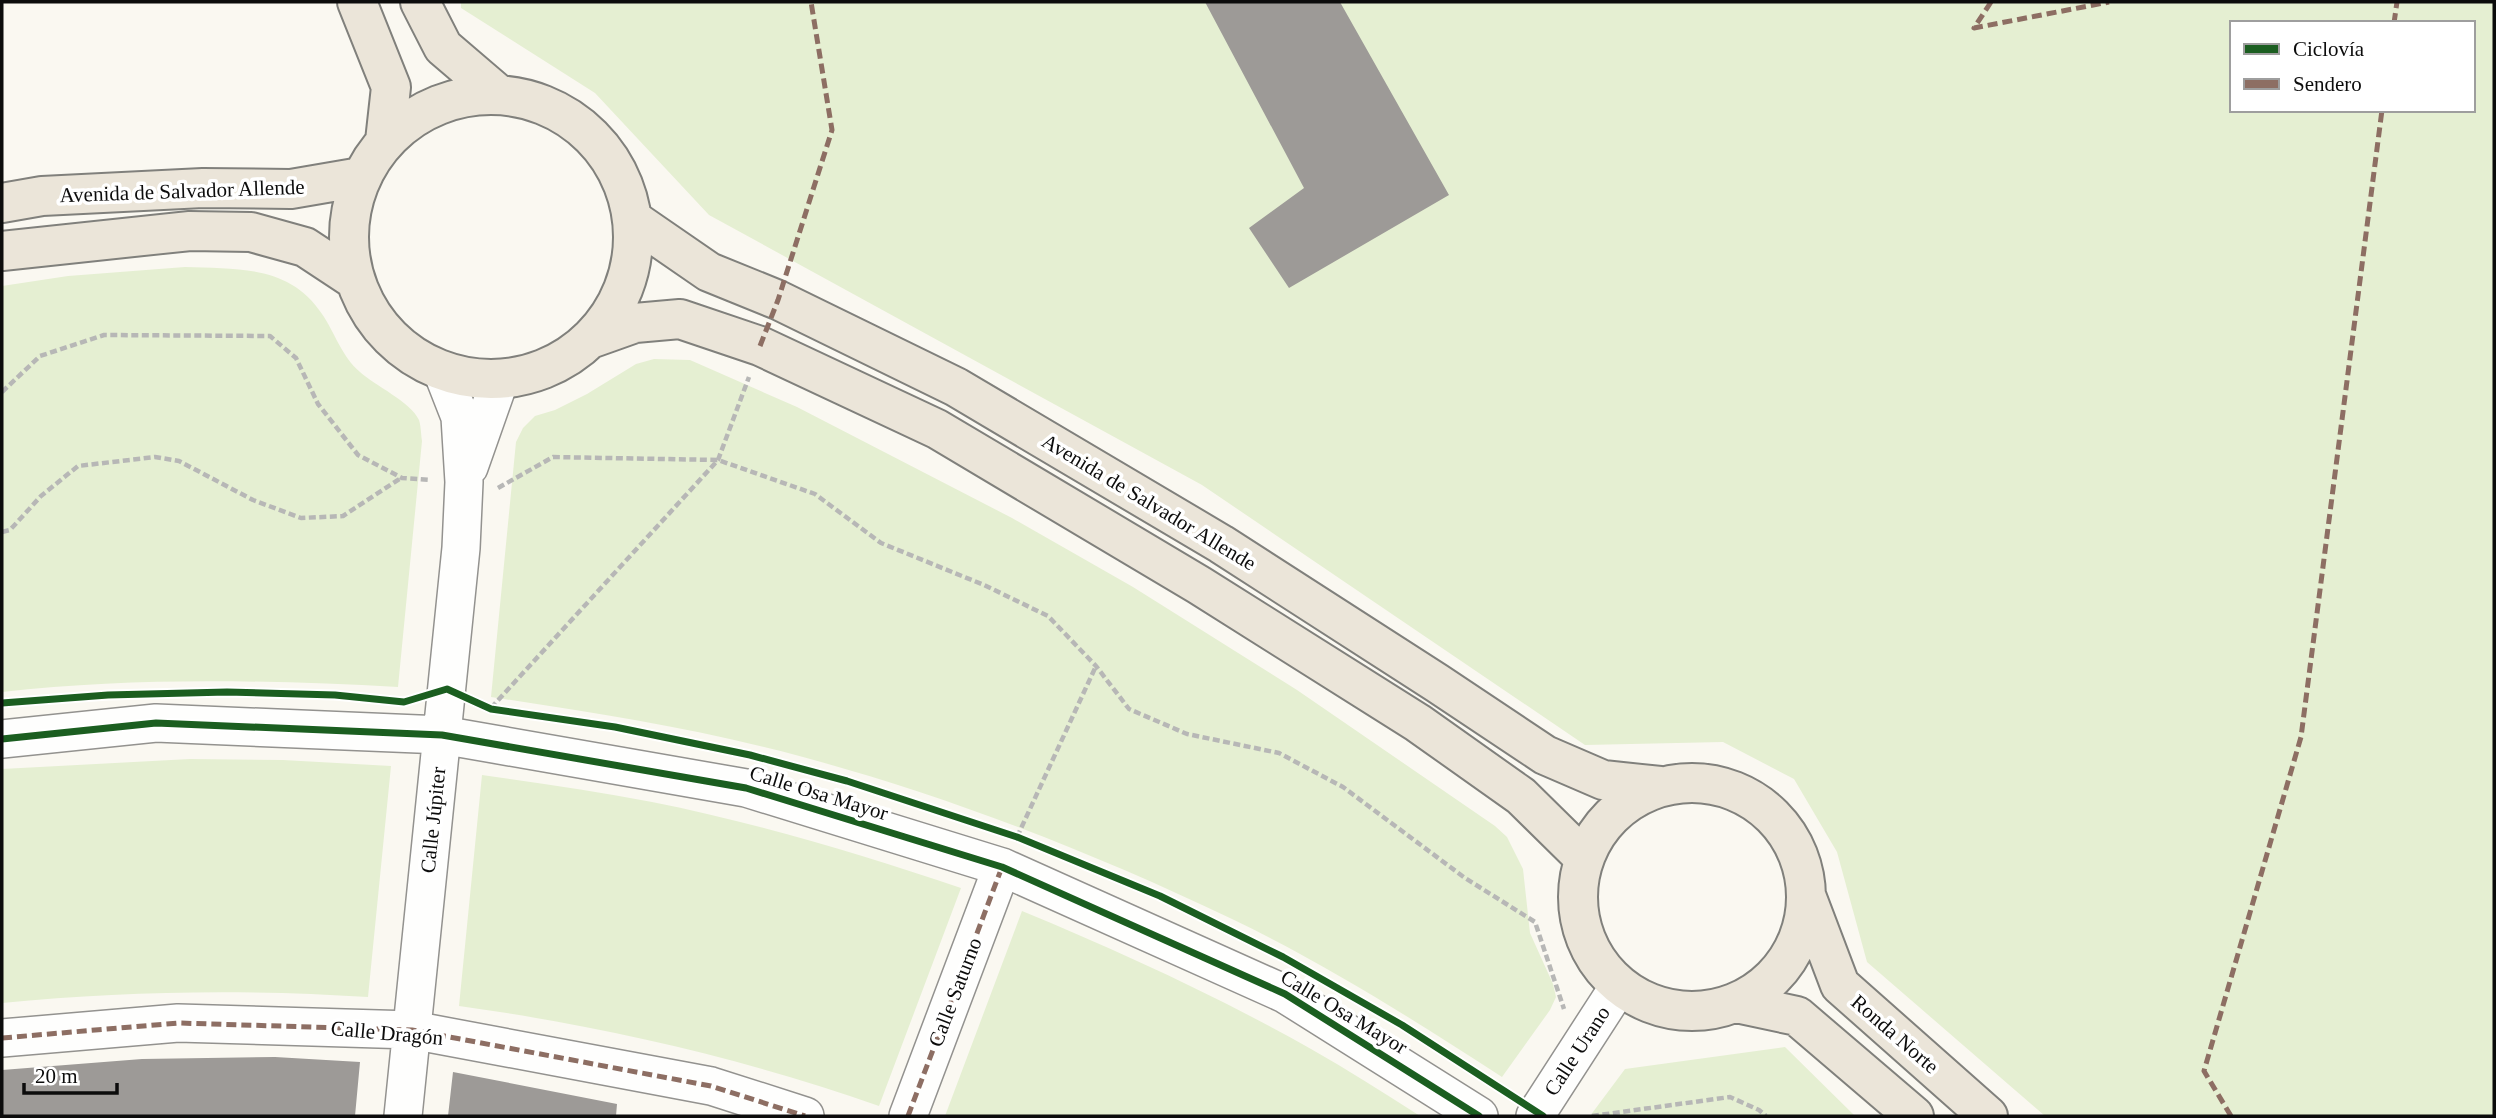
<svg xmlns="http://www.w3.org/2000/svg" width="2496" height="1118" viewBox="0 0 2496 1118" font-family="Georgia,serif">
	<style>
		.green { fill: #e5efd2; fill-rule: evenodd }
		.building { fill: #9d9a97 }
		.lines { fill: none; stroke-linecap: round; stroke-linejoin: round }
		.minor-casing { stroke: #93928f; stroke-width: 40 }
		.primary-casing { stroke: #80807c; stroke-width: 42 }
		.path { stroke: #b7b7b6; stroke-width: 4.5; stroke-dasharray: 7 3.5; stroke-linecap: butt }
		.minor { stroke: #fefefd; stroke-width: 37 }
		.primary { stroke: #ebe5d9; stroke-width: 38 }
		.quiet { stroke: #8d6e63; stroke-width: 5; stroke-dasharray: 10 5; stroke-linecap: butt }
		.cycleway-casing { stroke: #fff; stroke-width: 11 }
		.cycleway { stroke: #1b5e20; stroke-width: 7 }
		.labels { text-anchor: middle; stroke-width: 7; stroke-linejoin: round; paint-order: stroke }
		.street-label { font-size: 21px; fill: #0c0c0c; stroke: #fff }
	</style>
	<rect width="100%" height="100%" fill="#faf8f1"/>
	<!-- green -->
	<path class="green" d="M 461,2 L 2494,2 L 2494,1116 L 2045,1116 L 1867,962 L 1837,852 L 1794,779 L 1723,742 L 1585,745 L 1202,485 L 709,215 L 595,93 L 461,8 ZM 2232,23 L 2473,23 L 2473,110 L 2232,110 Z
		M 185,267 C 237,269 290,265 322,314 C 335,333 342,357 360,372 C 374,385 411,402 419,420 C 421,426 421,435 422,441 L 398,687 C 266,680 134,677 2,692 L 2,286 L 68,276 Z
		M 654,359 L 690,360 L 797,407 L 1012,518 L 1133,587 L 1297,690 L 1495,826 L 1507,837 L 1523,869 L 1530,933 L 1553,984 L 1556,997 L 1550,1010 L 1502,1077 C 1414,1020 1326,964 1232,919 C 1094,853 951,797 803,757 C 700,729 595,713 491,697 L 516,442 L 523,428 L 535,416 L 555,410 L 587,394 L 636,364 Z
		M 190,759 L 283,760 L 391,766 L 368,997 C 245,989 124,991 2,1003 L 2,769 Z
		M 482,775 C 539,783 596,791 652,802 C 757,823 860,854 961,888 L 879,1106 C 742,1058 603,1026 459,1006 Z
		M 1022,911 C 1121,952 1217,996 1311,1049 C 1348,1070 1384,1093 1420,1116 L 945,1116 Z
		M 1785,1047 L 1855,1116 L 1590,1116 L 1625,1069 Z"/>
	<!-- building -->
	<path class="building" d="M 1205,2 L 1340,2 L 1449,195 L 1289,288 L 1249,228 L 1304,188 Z
		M 275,1057 L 360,1062 L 355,1116 L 2,1116 L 2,1070 L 142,1059 Z
		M 453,1072 L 617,1104 L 616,1116 L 448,1116 Z"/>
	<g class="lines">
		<!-- minor casing -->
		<g class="minor-casing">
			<path id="minor" d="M 469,467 L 500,379
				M 2,739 L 156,723 L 442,735 L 746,788 L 1002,867 L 1285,994 L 1479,1116
				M 2,1038 L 178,1023 L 412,1030 L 711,1086 L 805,1116
				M 403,1116 L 461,548 L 464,482 L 460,417 L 442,371
				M 908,1116 L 1002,867
				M 1535,1116 L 1619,986"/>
		</g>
		<!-- primary casing -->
		<g class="primary-casing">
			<path id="primary" d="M 357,2 L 391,87 L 385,141
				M 420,2 L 443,47 L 498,94
				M349 237a142 142 0 1 1 284 0a142 142 0 1 1-284 0Z
				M 2,203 L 42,196 L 203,188 L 291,189 L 361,177
				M 632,219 L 709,272 L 778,300 L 956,387 L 1221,544 L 1437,683 L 1545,755 L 1603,780 L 1660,786
				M 2,251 L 190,231 L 251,232 L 305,247 L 355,280
				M 590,339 L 635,323 L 680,319 L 760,346 L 937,429 L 1199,585 L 1418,723 L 1521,796 L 1584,858
				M1578 897a114 114 0 1 1 228 0a114 114 0 1 1-228 0Z
				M 1807,898 L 1840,985 L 1988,1116
				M 1736,1003 L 1797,1016 L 1914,1116"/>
		</g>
		<!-- path -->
		<path class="path" d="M 2,392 L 40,356 L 104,335 L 270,336 L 296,358 L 318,404 L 358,455 L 402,478 L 430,480
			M 498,488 L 553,457 L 718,460 L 815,494 L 881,543 L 984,585 L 1048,616 L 1096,666 L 1129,709 L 1187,734 L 1279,753 L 1343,787 L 1465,878 L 1535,922 L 1564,1009
			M 2,532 L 10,530 L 41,496 L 78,466 L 155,457 L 179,461 L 253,500 L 301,518 L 343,516 L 401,478
			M 491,708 L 718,460 L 749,377
			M 1017,837 L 1096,666
			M 1592,1116 L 1730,1097 L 1759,1110 L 1766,1116"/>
		<!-- minor -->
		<use href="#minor" class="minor"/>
		<!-- primary -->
		<use href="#primary" class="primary"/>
		<!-- quiet -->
		<path class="quiet" d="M 1991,2 L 1974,28 L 2109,2
			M 2394,23 L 2397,2
			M 760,346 L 778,300 L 832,130 L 811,2
			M 2,1038 L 178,1023 L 412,1030 L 711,1086 L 805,1116
			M 908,1116 L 1002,867
			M 2231,1116 L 2204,1071 L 2301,737 L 2382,110"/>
		<!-- cycleway casing -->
		<g class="cycleway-casing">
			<path id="cycleway" d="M 2,703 L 108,695 L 227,692 L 335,695 L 404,702 L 447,689 L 491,709 L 615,727 L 750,755 L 847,781 L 1017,837 L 1160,896 L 1283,957 L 1402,1025 L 1543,1116
				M 2,739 L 156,723 L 442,735 L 746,788 L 1002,867 L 1285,994 L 1479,1116"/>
		</g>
		<!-- cycleway -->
		<use href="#cycleway" class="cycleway"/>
	</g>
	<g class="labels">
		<!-- street labels -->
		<g class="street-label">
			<text transform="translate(182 191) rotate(-2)" y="7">Avenida de Salvador Allende</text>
			<text transform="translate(1149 502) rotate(31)" y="7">Avenida de Salvador Allende</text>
			<text transform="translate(819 793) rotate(17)" y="7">Calle Osa Mayor</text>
			<text transform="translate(433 820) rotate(-84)" y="7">Calle Júpiter</text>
			<text transform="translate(955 992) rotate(-69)" y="7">Calle Saturno</text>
			<text transform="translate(1344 1012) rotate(31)" y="7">Calle Osa Mayor</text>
			<text transform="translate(387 1033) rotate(5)" y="7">Calle Dragón</text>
			<text transform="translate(1895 1034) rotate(41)" y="7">Ronda Norte</text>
			<text transform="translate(1577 1051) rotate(-57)" y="7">Calle Urano</text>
		</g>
	</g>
	<!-- border -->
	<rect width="2496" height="1118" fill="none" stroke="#0c0c0c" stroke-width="7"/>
	<!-- legend -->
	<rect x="2230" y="21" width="245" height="91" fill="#ffffff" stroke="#9e9e9e" stroke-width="2"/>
	<rect x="2244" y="44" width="35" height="10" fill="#1b5e20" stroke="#9e9e9e" stroke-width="2"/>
	<text x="2293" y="56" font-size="21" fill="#0c0c0c">Ciclovía</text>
	<rect x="2244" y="79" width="35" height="10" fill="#8d6e63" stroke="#9e9e9e" stroke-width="2"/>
	<text x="2293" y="91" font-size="21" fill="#0c0c0c">Sendero</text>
	<!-- scale -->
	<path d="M24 1083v10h93v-10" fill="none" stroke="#0c0c0c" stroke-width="3.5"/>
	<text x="35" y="1083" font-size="21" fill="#0c0c0c" stroke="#ffffff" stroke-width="5" paint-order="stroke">20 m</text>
</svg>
